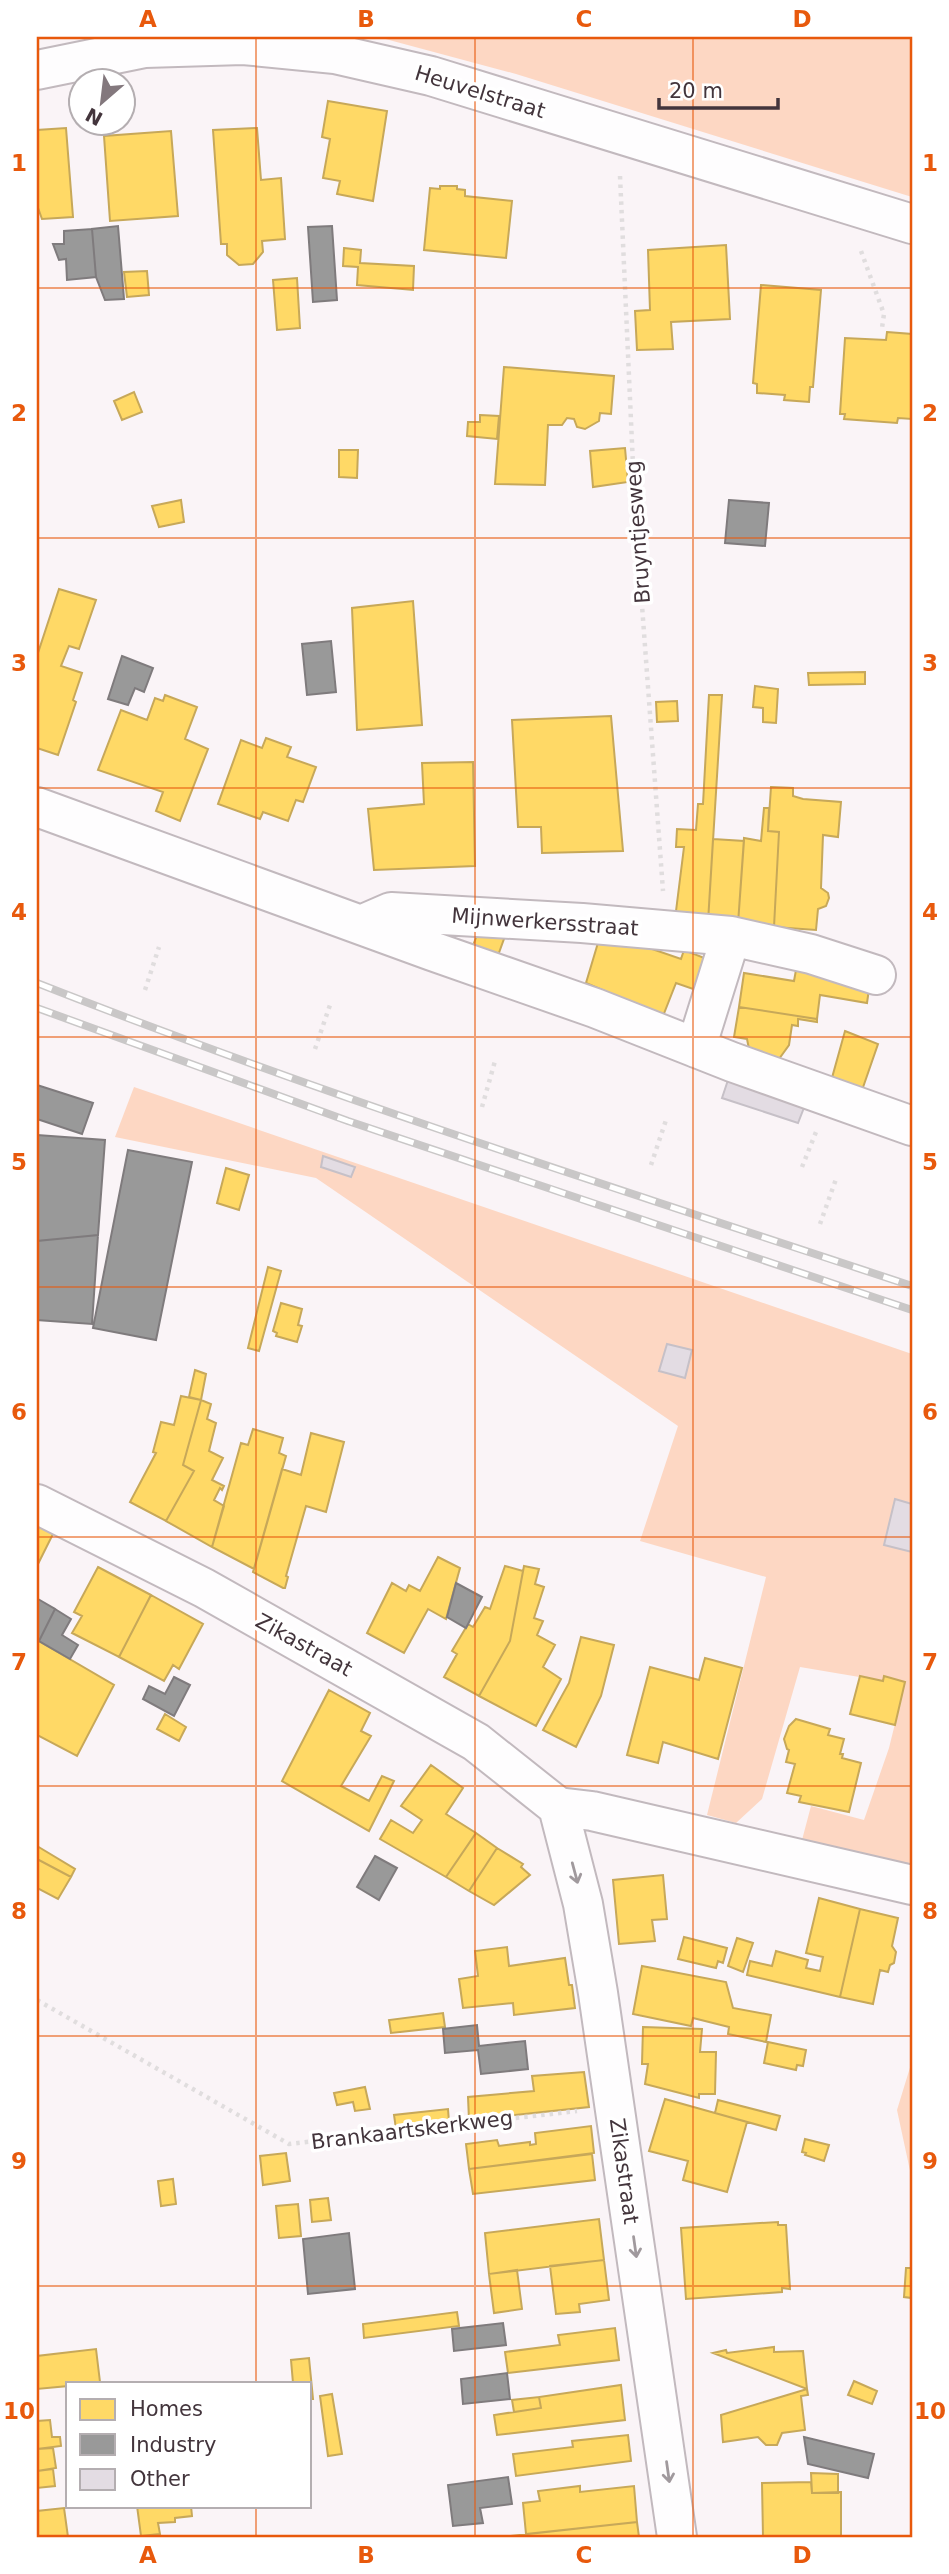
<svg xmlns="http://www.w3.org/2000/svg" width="949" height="2574" viewBox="0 0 949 2574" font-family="'DejaVu Sans',sans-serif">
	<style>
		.green { fill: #fdd7c3 }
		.homes { fill: #ffd966; stroke: #c7a859; stroke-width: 2 }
		.industry { fill: #999; stroke: #7f7b7d; stroke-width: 2 }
		.building { fill: #e3dce3; stroke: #c6c0c7; stroke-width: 2 }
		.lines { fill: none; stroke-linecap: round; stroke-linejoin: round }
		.minor-casing { stroke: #c2b9be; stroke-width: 42 }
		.path { stroke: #e0ddde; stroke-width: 4.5; stroke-dasharray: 3.5 5; stroke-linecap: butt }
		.minor { stroke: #fefdfe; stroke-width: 38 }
		.rail-casing { stroke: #c9c7c7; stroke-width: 8 }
		.rail { stroke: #fff; stroke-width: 5; stroke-dasharray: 16; stroke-linecap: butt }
		.oneway { stroke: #a0999d }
		.grid { fill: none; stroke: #e8590c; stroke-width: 2; stroke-opacity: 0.55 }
		.labels { text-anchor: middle; stroke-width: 7; stroke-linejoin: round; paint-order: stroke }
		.street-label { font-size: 21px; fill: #43353c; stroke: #fff }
		.neatline { fill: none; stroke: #e8590c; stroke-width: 2.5 }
		.grid-label { font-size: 23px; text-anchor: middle; font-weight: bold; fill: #e8590c }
	</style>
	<rect width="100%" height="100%" fill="#faf4f7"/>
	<!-- green -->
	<path class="green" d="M 378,37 L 912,37 L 912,197 L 516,74 Z
		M 134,1087 L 912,1354 L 912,1872 L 802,1840 L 811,1806 L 864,1820 L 889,1748 L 905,1683 L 885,1676 L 883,1681 L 800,1667 L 762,1799 L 736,1823 L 707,1815 L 766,1577 L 640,1541 L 678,1426 L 316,1178 L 115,1137 Z
		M 912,2061 L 912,2180 L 897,2110 Z"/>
	<!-- homes -->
	<path class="homes" d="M 328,101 L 387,111 L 373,201 L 337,194 L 340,181 L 323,178 L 330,139 L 322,137 Z
		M 66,128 L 73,217 L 42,219 L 37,205 L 37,130 Z
		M 257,128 L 261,180 L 281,178 L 285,239 L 262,241 L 263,252 L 253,264 L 239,265 L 227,255 L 227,244 L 221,244 L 213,130 Z
		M 171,131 L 178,216 L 110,221 L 104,136 Z
		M 440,186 L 457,186 L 457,189 L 465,190 L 465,196 L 512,201 L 506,258 L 424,250 L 430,188 L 440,189 Z
		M 726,245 L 730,319 L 671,322 L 673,349 L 637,350 L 635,311 L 650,310 L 648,250 Z
		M 344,248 L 361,250 L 360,263 L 414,266 L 413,290 L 357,285 L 358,267 L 343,266 Z
		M 147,271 L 149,295 L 127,297 L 124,272 Z
		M 297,278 L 300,328 L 277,330 L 273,280 Z
		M 761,285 L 821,290 L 813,387 L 810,387 L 809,402 L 784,400 L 785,395 L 757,393 L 757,384 L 753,383 Z
		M 887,332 L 912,334 L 912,419 L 898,418 L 897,423 L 844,419 L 845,414 L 840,414 L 845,338 L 886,340 Z
		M 504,367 L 614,376 L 611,414 L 600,413 L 599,421 L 585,429 L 577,427 L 574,419 L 567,418 L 562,425 L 548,425 L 545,485 L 495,484 Z
		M 134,392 L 142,412 L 122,420 L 114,401 Z
		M 480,415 L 499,416 L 497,439 L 467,436 L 468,422 L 480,422 Z
		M 625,448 L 628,482 L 593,487 L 590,451 Z
		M 339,450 L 358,450 L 357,478 L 339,477 Z
		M 181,500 L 184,522 L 159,527 L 152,506 Z
		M 59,589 L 96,600 L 79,649 L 69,646 L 61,666 L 82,673 L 73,700 L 76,702 L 58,755 L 37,748 L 37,656 Z
		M 413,601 L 422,725 L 357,730 L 352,608 Z
		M 865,672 L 865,684 L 809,685 L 808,673 Z
		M 755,686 L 778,689 L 776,723 L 763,722 L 763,708 L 753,707 Z
		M 165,695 L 197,707 L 185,739 L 208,749 L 180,821 L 156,811 L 163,792 L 98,770 L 121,710 L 147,720 L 155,698 L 163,701 Z
		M 709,695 L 722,695 L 708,922 L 675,919 L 684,847 L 676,847 L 677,829 L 696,830 L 698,804 L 703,804 Z
		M 677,701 L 678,721 L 657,722 L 656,702 Z
		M 611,716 L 623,851 L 542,853 L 541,827 L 518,827 L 512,720 Z
		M 266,738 L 291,747 L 287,757 L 316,767 L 303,802 L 296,800 L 288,821 L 263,812 L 260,819 L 218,804 L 241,740 L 262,748 Z
		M 473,762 L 475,866 L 374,870 L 368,809 L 424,804 L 422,763 Z
		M 771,787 L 793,788 L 793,796 L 803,799 L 841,802 L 838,837 L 823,835 L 821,888 L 828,893 L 829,898 L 826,906 L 818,909 L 816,930 L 774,927 L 779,832 L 768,831 Z
		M 764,808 L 769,808 L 768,831 L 779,832 L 774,927 L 738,924 L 744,838 L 761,841 Z
		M 713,839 L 744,841 L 738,924 L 708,922 Z
		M 480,927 L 505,936 L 496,961 L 471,951 Z
		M 600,936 L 626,940 L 681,959 L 684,950 L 707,959 L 696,990 L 676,983 L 663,1016 L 604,994 L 605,991 L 586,983 Z
		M 796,970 L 870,982 L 867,1003 L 820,995 L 817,1019 L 739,1007 L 744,973 L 794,981 Z
		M 739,1007 L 817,1019 L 817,1022 L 798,1019 L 798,1026 L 792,1025 L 789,1045 L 779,1059 L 750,1054 L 747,1039 L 734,1037 Z
		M 845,1031 L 878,1044 L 860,1096 L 830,1085 Z
		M 226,1168 L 249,1175 L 239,1210 L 217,1203 Z
		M 268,1267 L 281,1271 L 259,1351 L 248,1348 Z
		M 281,1303 L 302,1309 L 298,1325 L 302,1326 L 297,1342 L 276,1336 L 277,1333 L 273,1331 Z
		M 195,1370 L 206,1374 L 201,1400 L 189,1397 Z
		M 181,1396 L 201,1400 L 183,1465 L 194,1471 L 166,1521 L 130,1502 L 156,1453 L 153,1452 L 161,1422 L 174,1425 Z
		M 201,1400 L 211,1404 L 207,1419 L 216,1423 L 209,1451 L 223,1458 L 212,1480 L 224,1486 L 222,1490 L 220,1488 L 214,1500 L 224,1506 L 212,1547 L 166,1521 L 194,1471 L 183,1465 Z
		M 253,1429 L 283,1438 L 279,1453 L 286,1456 L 254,1569 L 212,1547 L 241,1443 L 248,1445 Z
		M 311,1433 L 344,1442 L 326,1512 L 306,1506 L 286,1576 L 288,1577 L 285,1588 L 283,1588 L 253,1572 L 282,1469 L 301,1475 Z
		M 37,1521 L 55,1530 L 37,1566 Z
		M 438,1557 L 460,1568 L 446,1619 L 428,1609 L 404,1653 L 367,1633 L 392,1583 L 406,1591 L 409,1585 L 420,1591 Z
		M 505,1566 L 523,1571 L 510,1641 L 479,1696 L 444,1677 L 457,1654 L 452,1651 L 468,1624 L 473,1627 L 485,1607 L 490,1609 Z
		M 524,1566 L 539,1569 L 535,1584 L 544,1587 L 534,1618 L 543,1621 L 537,1635 L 555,1645 L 543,1667 L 561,1679 L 536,1726 L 479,1696 L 510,1641 Z
		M 98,1567 L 151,1595 L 119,1657 L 72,1633 L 82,1616 L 74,1612 Z
		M 151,1595 L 203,1624 L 179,1669 L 173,1665 L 164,1681 L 119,1657 Z
		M 581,1637 L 614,1645 L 601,1696 L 576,1747 L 543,1730 L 569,1683 Z
		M 37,1640 L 114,1685 L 77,1756 L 37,1735 Z
		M 705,1658 L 742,1668 L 718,1759 L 663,1742 L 658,1763 L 627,1755 L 650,1667 L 699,1680 Z
		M 860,1676 L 883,1681 L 884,1676 L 905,1682 L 895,1725 L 850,1714 Z
		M 329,1690 L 370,1713 L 361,1731 L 371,1736 L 341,1786 L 369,1801 L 382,1776 L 394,1781 L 369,1831 L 282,1781 Z
		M 165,1714 L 186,1727 L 179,1741 L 157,1729 Z
		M 796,1719 L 830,1729 L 828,1735 L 844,1739 L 840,1754 L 843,1754 L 842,1758 L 861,1763 L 849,1812 L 799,1802 L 801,1796 L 787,1793 L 795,1764 L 786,1762 L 789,1750 L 787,1749 L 784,1739 L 789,1726 Z
		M 431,1765 L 463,1788 L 446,1814 L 476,1833 L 446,1877 L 380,1839 L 391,1820 L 413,1833 L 422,1820 L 401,1806 Z
		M 476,1833 L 497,1848 L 469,1891 L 446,1877 Z
		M 37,1846 L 75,1869 L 71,1877 L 37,1859 Z
		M 497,1848 L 523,1864 L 521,1867 L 530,1875 L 494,1905 L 469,1891 Z
		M 37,1859 L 71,1877 L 58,1899 L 37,1888 Z
		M 663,1875 L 667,1919 L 652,1920 L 655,1941 L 619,1944 L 613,1880 Z
		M 819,1898 L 860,1909 L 840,1997 L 747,1975 L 750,1961 L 772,1966 L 776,1951 L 808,1960 L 806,1968 L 820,1971 L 823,1957 L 806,1953 Z
		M 860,1909 L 898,1918 L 892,1946 L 896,1952 L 894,1963 L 890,1965 L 888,1972 L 880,1970 L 873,2004 L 840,1997 Z
		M 684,1937 L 727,1948 L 723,1963 L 718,1961 L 716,1968 L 678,1959 Z
		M 737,1938 L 753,1943 L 743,1972 L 728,1966 Z
		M 507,1947 L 509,1966 L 565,1958 L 569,1985 L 572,1985 L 575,2008 L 514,2015 L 513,2003 L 463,2008 L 459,1979 L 478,1976 L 475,1951 Z
		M 642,1966 L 726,1982 L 733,2008 L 771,2015 L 766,2042 L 728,2034 L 729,2027 L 693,2018 L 691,2026 L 633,2014 Z
		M 443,2013 L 445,2027 L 391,2033 L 389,2020 Z
		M 643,2027 L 702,2029 L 700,2052 L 716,2052 L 715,2094 L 699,2094 L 699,2098 L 645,2084 L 648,2064 L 642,2064 Z
		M 768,2042 L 806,2050 L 803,2066 L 797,2065 L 796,2070 L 764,2063 Z
		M 584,2072 L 589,2107 L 469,2120 L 468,2097 L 534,2091 L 532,2076 Z
		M 365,2087 L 370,2109 L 355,2111 L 353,2102 L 337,2105 L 334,2093 Z
		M 665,2099 L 747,2122 L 727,2192 L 683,2180 L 688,2161 L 649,2151 Z
		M 718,2100 L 780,2116 L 776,2130 L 715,2113 Z
		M 448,2109 L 449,2122 L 396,2129 L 394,2115 Z
		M 591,2126 L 594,2153 L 469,2169 L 466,2144 L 497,2140 L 499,2146 L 530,2142 L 530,2145 L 536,2144 L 535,2133 Z
		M 805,2139 L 829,2145 L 824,2161 L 805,2155 L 806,2153 L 802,2152 Z
		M 286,2153 L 290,2181 L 263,2185 L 260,2156 Z
		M 592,2154 L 595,2180 L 473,2194 L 469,2169 Z
		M 173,2179 L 176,2204 L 161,2206 L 158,2181 Z
		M 328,2198 L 331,2220 L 312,2222 L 310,2200 Z
		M 298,2204 L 301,2236 L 279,2238 L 276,2206 Z
		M 599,2219 L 604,2260 L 489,2274 L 485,2233 Z
		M 778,2222 L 778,2225 L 786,2225 L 790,2289 L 782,2288 L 782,2292 L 686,2299 L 681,2228 Z
		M 604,2260 L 609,2300 L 579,2304 L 580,2312 L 556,2314 L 550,2266 Z
		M 906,2268 L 912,2268 L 912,2298 L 904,2297 Z
		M 517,2270 L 522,2309 L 494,2313 L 489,2274 Z
		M 457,2312 L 459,2326 L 364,2338 L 363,2324 Z
		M 615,2328 L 619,2360 L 508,2373 L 505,2352 L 560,2345 L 558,2335 Z
		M 774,2347 L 774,2352 L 803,2351 L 807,2389 L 713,2353 L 726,2350 L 727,2353 Z
		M 96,2349 L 100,2382 L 68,2383 L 68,2386 L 37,2389 L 37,2356 Z
		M 309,2358 L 313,2399 L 310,2399 L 310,2383 L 293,2383 L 291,2360 Z
		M 854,2381 L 877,2391 L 872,2404 L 848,2395 Z
		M 621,2385 L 625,2420 L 497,2435 L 494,2415 L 541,2408 L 539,2397 Z
		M 807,2389 L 808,2395 L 801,2396 L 805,2430 L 782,2433 L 777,2445 L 766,2445 L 758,2437 L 723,2442 L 721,2415 Z
		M 332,2394 L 342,2454 L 328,2456 L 320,2396 Z
		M 539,2397 L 541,2408 L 514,2412 L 512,2400 Z
		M 50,2420 L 52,2437 L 60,2437 L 61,2446 L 37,2449 L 37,2421 Z
		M 628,2435 L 631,2461 L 516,2476 L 513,2454 L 573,2447 L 572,2441 Z
		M 53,2448 L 56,2468 L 37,2471 L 37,2449 Z
		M 53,2469 L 55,2486 L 37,2488 L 37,2471 Z
		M 811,2473 L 838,2474 L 838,2493 L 812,2493 Z
		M 811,2482 L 812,2493 L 841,2492 L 841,2537 L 763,2537 L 762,2483 Z
		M 580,2486 L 580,2492 L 634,2486 L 637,2522 L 526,2534 L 523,2503 L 540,2501 L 538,2491 Z
		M 137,2506 L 191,2506 L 192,2516 L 175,2518 L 175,2522 L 158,2523 L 160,2534 L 141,2536 Z
		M 64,2508 L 68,2537 L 37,2537 L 37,2511 Z
		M 637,2522 L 639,2537 L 501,2537 Z"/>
	<!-- industry -->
	<path class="industry" d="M 118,226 L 124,299 L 105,300 L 96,277 L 92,229 Z
		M 332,226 L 337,300 L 313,302 L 308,227 Z
		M 92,229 L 96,277 L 67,280 L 66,259 L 59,260 L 53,244 L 64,244 L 64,231 Z
		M 729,500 L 769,503 L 765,546 L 725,543 Z
		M 331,641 L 336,692 L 307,695 L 302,644 Z
		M 122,656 L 153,668 L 144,692 L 135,688 L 128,705 L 108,699 Z
		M 37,1085 L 93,1103 L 82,1134 L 37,1119 Z
		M 37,1135 L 105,1140 L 98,1235 L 37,1241 Z
		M 128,1150 L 192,1162 L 156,1340 L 93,1328 Z
		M 98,1235 L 92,1324 L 37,1320 L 37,1241 Z
		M 456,1583 L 482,1597 L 466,1628 L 447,1617 Z
		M 38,1599 L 55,1609 L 39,1641 L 37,1640 Z
		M 55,1609 L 71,1619 L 62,1635 L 78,1645 L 70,1659 L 39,1641 Z
		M 174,1677 L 190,1685 L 174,1716 L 143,1699 L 149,1686 L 165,1694 Z
		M 375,1856 L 397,1868 L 379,1900 L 357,1887 Z
		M 477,2025 L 479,2046 L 525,2041 L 528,2069 L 481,2074 L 478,2050 L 445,2053 L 443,2029 Z
		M 349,2233 L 355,2289 L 308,2294 L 303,2239 Z
		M 503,2323 L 506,2345 L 454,2351 L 452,2329 Z
		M 507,2373 L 510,2399 L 463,2404 L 461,2379 Z
		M 804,2437 L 874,2454 L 868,2478 L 808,2464 Z
		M 508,2477 L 512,2504 L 480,2508 L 483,2523 L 453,2526 L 448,2485 Z"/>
	<!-- building -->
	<path class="building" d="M 730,1074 L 805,1105 L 798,1123 L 722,1098 Z
		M 323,1156 L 355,1167 L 351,1177 L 321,1167 Z
		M 667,1344 L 692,1350 L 685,1378 L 659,1371 Z
		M 895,1499 L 912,1504 L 912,1552 L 884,1545 Z"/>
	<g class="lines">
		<!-- minor casing -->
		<g class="minor-casing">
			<path id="minor" d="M 37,70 L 145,48 L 243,45 L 335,54 L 431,76 L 912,224
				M 37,807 L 432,951 L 595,1008 L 732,1062 L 912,1126
				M 361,925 L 391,912 L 582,923 L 731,936 L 811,954 L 876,975
				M 696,1048 L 731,936
				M 37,1504 L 204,1588 L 476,1742 L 558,1807 L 592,1811 L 912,1885
				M 558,1807 L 583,1904 L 598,1993 L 677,2537"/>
		</g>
		<!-- path -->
		<path class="path" d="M 620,176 L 635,510 L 663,891
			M 861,251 L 884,314 L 882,328
			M 145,990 L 159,947
			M 315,1049 L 330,1005
			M 482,1107 L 495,1061
			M 651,1165 L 666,1120
			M 802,1167 L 816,1132
			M 820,1224 L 836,1179
			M 37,2000 L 289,2144 L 577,2111"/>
		<!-- minor -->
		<use href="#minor" class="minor"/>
		<!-- rail casing -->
		<g class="rail-casing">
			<path id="rail" d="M 37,983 C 324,1096 619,1189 912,1286
				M 37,1008 L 348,1121 L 912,1310"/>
		</g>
		<!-- rail -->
		<use href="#rail" class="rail"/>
	</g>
	<!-- one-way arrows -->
	<defs><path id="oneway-shaft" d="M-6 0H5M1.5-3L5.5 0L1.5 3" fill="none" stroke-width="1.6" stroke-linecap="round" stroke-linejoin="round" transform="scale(1.75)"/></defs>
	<g class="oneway">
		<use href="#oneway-shaft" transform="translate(575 1873) rotate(75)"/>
		<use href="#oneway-shaft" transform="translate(635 2247) rotate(82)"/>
		<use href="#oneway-shaft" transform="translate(668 2472) rotate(82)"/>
	</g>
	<!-- grid -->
	<path class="grid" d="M 256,37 L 256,2383M 475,37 L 475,2537M 693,37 L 693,2537M 37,288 L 912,288M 37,538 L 912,538M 37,788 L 912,788M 37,1037 L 912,1037M 37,1287 L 912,1287M 37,1537 L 912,1537M 37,1786 L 912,1786M 37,2036 L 912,2036M 37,2286 L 912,2286M 256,2506 L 256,2537"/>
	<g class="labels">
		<!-- street labels -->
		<g class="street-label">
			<text transform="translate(480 92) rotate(17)" y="7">Heuvelstraat</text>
			<text transform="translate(638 532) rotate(-94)" y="7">Bruyntjesweg</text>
			<text transform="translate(545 922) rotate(4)" y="7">Mijnwerkersstraat</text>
			<text transform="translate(304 1645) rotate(29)" y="7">Zikastraat</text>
			<text transform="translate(412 2130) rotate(-7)" y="7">Brankaartskerkweg</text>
			<text transform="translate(624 2171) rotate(82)" y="7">Zikastraat</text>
		</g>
	</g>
	<!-- border -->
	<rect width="949" height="2574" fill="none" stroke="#ffffff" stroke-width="77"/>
	<!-- legend -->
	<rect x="66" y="2382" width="245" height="126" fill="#ffffff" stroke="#b4aeb1" stroke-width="2"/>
	<rect x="80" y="2399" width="35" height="21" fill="#ffd966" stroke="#b4aeb1" stroke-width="2"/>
	<text x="130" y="2416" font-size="21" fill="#43353c">Homes</text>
	<rect x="80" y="2434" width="35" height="21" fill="#999999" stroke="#b4aeb1" stroke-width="2"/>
	<text x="130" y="2452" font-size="21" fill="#43353c">Industry</text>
	<rect x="80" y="2469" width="35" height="21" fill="#e3dce3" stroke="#b4aeb1" stroke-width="2"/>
	<text x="130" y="2486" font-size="21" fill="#43353c">Other</text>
	<!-- north arrow -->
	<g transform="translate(102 102) rotate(208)"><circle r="33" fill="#ffffff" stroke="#b4aeb1" stroke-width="2"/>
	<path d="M0-5L12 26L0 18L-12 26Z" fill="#83787d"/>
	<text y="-10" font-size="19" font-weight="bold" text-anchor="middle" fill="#43353c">N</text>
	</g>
	<!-- scale -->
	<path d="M659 98v10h119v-10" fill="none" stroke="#43353c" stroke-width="3.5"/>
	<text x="669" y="98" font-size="21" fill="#43353c" stroke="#ffffff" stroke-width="5" paint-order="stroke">20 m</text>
	<rect x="38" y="38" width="873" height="2498" class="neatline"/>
	<g class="grid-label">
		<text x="148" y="27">A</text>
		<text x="366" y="27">B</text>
		<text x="584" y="27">C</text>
		<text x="802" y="27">D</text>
		<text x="19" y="171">1</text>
		<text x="930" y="171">1</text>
		<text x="19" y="421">2</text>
		<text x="930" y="421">2</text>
		<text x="19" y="671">3</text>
		<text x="930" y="671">3</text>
		<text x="19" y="920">4</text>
		<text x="930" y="920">4</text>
		<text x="19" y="1170">5</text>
		<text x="930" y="1170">5</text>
		<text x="19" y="1420">6</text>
		<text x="930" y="1420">6</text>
		<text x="19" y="1670">7</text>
		<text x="930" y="1670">7</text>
		<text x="19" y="1919">8</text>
		<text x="930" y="1919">8</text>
		<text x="19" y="2169">9</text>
		<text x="930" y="2169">9</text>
		<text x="19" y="2419">10</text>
		<text x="930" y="2419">10</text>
		<text x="148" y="2563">A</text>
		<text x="366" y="2563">B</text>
		<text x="584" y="2563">C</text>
		<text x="802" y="2563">D</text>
	</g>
</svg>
